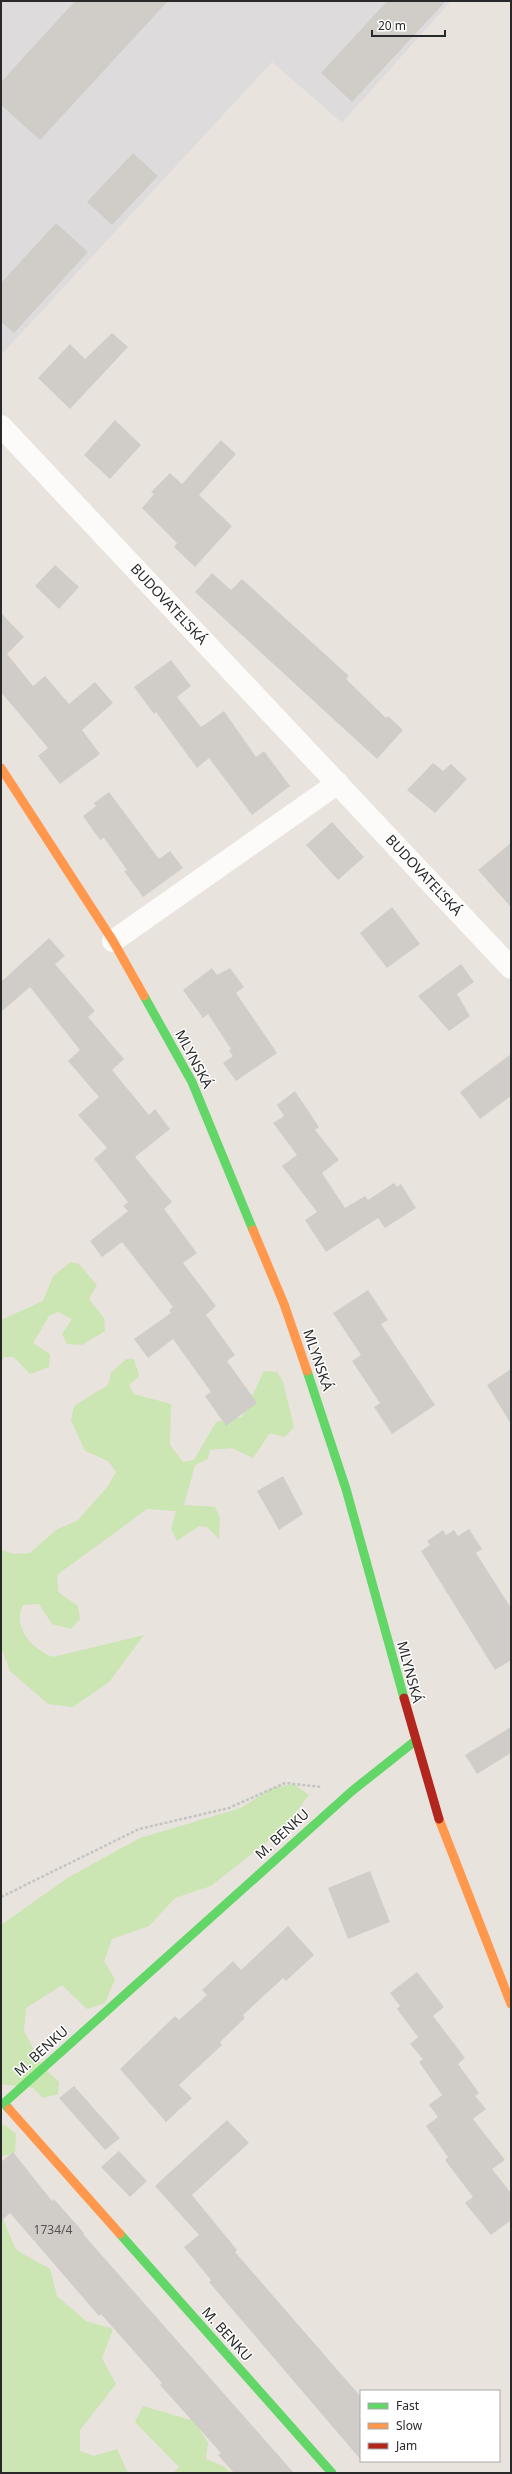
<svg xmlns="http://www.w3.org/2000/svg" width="512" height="2474" viewBox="0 0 512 2474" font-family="'Noto Sans',sans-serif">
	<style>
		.industrial { fill: #dedbdd }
		.green { fill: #cbe5b3 }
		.building { fill: #d0cdc9 }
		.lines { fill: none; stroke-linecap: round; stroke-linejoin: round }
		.path { stroke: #c4c4c3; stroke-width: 2.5; stroke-dasharray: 3 2; stroke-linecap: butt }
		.street { stroke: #fcfbfa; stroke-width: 22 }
		.fast { stroke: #63d668; stroke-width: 9 }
		.slow { stroke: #ff974d; stroke-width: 9 }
		.jam { stroke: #b3261e; stroke-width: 9 }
		.labels { text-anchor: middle; stroke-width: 3; stroke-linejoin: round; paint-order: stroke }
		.number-label { font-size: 12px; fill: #545352 }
		.street-label { font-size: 14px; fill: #292929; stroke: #fff }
	</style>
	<rect width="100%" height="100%" fill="#e8e3dd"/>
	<!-- industrial -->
	<path class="industrial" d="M 1,1 L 451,1 L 342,123 L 272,62 L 1,355 Z"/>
	<!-- green -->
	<path class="green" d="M 71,1262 L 79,1264 L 97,1285 L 89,1299 L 104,1318 L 105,1331 L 82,1345 L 67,1344 L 62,1334 L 72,1319 L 58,1312 L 49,1316 L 33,1343 L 50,1354 L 49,1367 L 30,1374 L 14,1357 L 4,1357 L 1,1362 L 1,1320 L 43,1301 L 53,1276 Z
		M 126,1359 L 134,1359 L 139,1376 L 129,1385 L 134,1394 L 171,1404 L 170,1445 L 183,1462 L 194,1460 L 216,1422 L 242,1417 L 264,1371 L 277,1372 L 283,1382 L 294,1427 L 285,1437 L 270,1433 L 253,1458 L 232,1448 L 210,1450 L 208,1459 L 195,1465 L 184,1505 L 215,1507 L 220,1518 L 219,1539 L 207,1527 L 199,1526 L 177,1541 L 171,1529 L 176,1511 L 147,1509 L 57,1575 L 58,1592 L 78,1606 L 80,1619 L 71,1629 L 52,1624 L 39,1604 L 23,1605 C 12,1628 32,1649 53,1657 L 144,1635 L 109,1682 L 73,1707 L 48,1704 L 10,1671 L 1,1647 L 1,1550 L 14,1554 L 30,1553 L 56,1530 L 78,1520 L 108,1486 L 116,1472 L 108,1461 L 85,1451 L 71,1420 L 74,1406 L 108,1385 L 111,1373 Z
		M 294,1784 L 309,1795 L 283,1829 L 211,1886 L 175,1898 L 149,1926 L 112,1939 L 104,1961 L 115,1979 L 105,2003 L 87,2009 L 62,1985 L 26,2008 L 24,2031 L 43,2067 L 59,2082 L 58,2094 L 43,2098 L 33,2088 L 1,2084 L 1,1925 L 69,1877 L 140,1838 L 241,1808 L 272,1788 Z
		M 1,2125 L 5,2125 L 16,2134 L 15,2153 L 1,2156 Z
		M 1,2214 L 16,2250 L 50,2269 L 57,2296 L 86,2321 L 113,2329 L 102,2358 L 116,2384 L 80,2430 L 80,2451 L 94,2456 L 117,2449 L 128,2473 L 1,2473 Z
		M 143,2406 L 194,2421 L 208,2443 L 206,2459 L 225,2467 L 230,2473 L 173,2473 L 179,2467 L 135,2422 Z"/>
	<!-- building -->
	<path class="building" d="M 75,1 L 168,1 L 40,140 L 1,105 L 1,82 Z
		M 387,1 L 446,1 L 352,102 L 321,73 Z
		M 133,153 L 158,176 L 112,225 L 87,202 Z
		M 56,223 L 88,252 L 14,333 L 1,322 L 1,283 Z
		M 112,333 L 128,347 L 70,409 L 38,378 L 70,344 L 85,359 Z
		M 115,420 L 141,445 L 110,479 L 84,455 Z
		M 221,440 L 236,454 L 199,495 L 232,526 L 195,567 L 174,547 L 177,543 L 142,508 L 154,494 L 151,492 L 170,473 L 182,484 Z
		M 55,565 L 79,587 L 59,609 L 35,586 Z
		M 212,573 L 231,590 L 242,579 L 349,676 L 346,679 L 386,718 L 388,716 L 403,730 L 377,759 L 195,592 Z
		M 1,613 L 24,637 L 7,654 L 33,686 L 45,676 L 69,704 L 95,682 L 113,703 L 82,730 L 100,754 L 60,784 L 38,756 L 48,748 L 1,692 Z
		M 171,660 L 191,686 L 177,697 L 201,727 L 224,711 L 256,757 L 264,751 L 290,786 L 252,815 L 209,758 L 197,768 L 156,712 L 154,714 L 134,687 Z
		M 433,763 L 443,771 L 451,764 L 467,779 L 435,813 L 407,790 Z
		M 109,792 L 159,859 L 170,851 L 183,868 L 143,897 L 124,871 L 127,870 L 104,838 L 100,840 L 83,816 L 96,806 L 94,803 Z
		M 332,822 L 364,857 L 338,880 L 306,845 Z
		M 511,843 L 511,907 L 478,870 Z
		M 392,907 L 420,944 L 387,968 L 360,933 Z
		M 49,938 L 65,956 L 55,964 L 95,1011 L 88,1017 L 124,1059 L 112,1070 L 149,1115 L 155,1109 L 170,1129 L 135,1157 L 172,1202 L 164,1209 L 197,1253 L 183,1263 L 216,1306 L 206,1315 L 235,1355 L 227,1361 L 257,1403 L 226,1426 L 205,1396 L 211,1392 L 173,1339 L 148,1358 L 134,1339 L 171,1313 L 169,1310 L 173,1307 L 122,1242 L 102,1257 L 90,1241 L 128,1211 L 123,1206 L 128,1202 L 94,1159 L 107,1148 L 78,1115 L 99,1097 L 68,1061 L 80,1050 L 30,987 L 1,1012 L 1,982 Z
		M 461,964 L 474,982 L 457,994 L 470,1016 L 449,1031 L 418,996 Z
		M 212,968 L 217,975 L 230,968 L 244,987 L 236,993 L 277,1053 L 236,1081 L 223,1063 L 233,1056 L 229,1051 L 231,1049 L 208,1014 L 203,1018 L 183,990 Z
		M 511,1054 L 511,1096 L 480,1119 L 460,1092 Z
		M 295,1091 L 319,1127 L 315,1130 L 339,1160 L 322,1173 L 345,1208 L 365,1196 L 368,1200 L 394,1183 L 397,1187 L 401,1184 L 416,1208 L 385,1228 L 378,1218 L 326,1252 L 305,1220 L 317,1212 L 282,1166 L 297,1155 L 273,1123 L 284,1116 L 277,1105 Z
		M 368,1290 L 388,1320 L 381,1324 L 435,1405 L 392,1434 L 374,1407 L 380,1403 L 352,1361 L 361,1355 L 333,1313 Z
		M 511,1369 L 511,1424 L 487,1385 Z
		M 283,1476 L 303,1514 L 279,1530 L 257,1491 Z
		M 469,1529 L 482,1549 L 476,1553 L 511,1608 L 511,1660 L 495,1670 L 421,1551 L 430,1545 L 427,1541 L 443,1530 L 446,1535 L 454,1530 L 458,1536 Z
		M 511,1727 L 511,1753 L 477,1774 L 465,1755 Z
		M 370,1871 L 390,1922 L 348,1939 L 328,1888 Z
		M 288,1926 L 314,1955 L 286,1981 L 283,1978 L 243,2015 L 245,2018 L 220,2042 L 222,2045 L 179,2085 L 192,2098 L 166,2122 L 120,2069 L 175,2016 L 179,2020 L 207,1995 L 202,1990 L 233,1961 L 241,1970 Z
		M 417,1972 L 444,2007 L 433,2016 L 465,2058 L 458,2064 L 479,2093 L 475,2096 L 486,2109 L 473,2119 L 505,2160 L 492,2169 L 511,2193 L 511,2220 L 491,2235 L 465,2203 L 473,2197 L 445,2160 L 448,2157 L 426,2126 L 438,2117 L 429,2105 L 442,2095 L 419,2062 L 423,2059 L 410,2044 L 418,2037 L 397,2009 L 400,2006 L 390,1993 Z
		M 74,2086 L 120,2138 L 105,2150 L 59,2098 Z
		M 227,2120 L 249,2143 L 192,2195 L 237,2250 L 235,2252 L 361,2397 L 361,2460 L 209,2282 L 211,2280 L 184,2247 L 199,2235 L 155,2186 Z
		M 119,2151 L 147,2181 L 130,2197 L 101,2167 Z
		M 13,2152 L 52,2201 L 54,2199 L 84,2233 L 83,2234 L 294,2473 L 234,2473 L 218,2455 L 221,2453 L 160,2385 L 162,2383 L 101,2314 L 99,2316 L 10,2213 L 1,2221 L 1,2162 Z"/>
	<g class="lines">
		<!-- path -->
		<path class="path" d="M 1,1897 L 139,1829 L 229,1808 L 285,1783 L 322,1787"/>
		<!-- street -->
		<path class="street" d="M 1,426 L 511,968
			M 113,941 L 338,783"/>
		<!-- fast -->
		<path class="fast" d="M 144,996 L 192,1082 L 253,1230
			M 307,1371 L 346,1489 L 404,1698
			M 9,2109 L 4,2103 L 352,1791 L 415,1741
			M 120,2234 L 332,2473"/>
		<!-- slow -->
		<path class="slow" d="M 1,768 L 113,941 L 144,996
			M 253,1230 L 284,1304 L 307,1371
			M 439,1819 L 511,2004
			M 9,2109 L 120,2234"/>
		<!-- jam -->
		<path class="jam" d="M 404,1698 L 439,1819"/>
	</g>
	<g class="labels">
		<!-- number labels -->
		<g class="number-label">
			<text x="53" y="2234">1734/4</text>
		</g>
		<!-- street labels -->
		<g class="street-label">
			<text transform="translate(169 604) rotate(47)" y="5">BUDOVATEĽSKÁ</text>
			<text transform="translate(424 875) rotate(47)" y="5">BUDOVATEĽSKÁ</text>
			<text transform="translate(194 1059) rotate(62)" y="5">MLYNSKÁ</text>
			<text transform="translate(318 1360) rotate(71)" y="5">MLYNSKÁ</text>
			<text transform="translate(410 1672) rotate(75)" y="5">MLYNSKÁ</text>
			<text transform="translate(282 1834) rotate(-42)" y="5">M. BENKU</text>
			<text transform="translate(41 2051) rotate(-42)" y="5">M. BENKU</text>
			<text transform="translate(227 2334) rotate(48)" y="5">M. BENKU</text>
		</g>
	</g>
	<!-- border -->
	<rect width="512" height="2474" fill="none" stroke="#292929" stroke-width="4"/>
	<!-- legend -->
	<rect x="360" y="2390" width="140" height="72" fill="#ffffff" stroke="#a9a9a9"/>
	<rect x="368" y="2403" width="20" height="6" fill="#63d668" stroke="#a9a9a9"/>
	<text x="396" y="2410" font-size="12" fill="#292929">Fast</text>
	<rect x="368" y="2423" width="20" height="6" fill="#ff974d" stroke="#a9a9a9"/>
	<text x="396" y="2430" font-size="12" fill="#292929">Slow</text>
	<rect x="368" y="2443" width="20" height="6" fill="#b3261e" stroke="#a9a9a9"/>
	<text x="396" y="2450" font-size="12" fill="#292929">Jam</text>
	<!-- scale -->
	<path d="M372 30v6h73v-6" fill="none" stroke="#292929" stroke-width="2"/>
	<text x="378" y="30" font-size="12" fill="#292929" stroke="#ffffff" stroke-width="3" paint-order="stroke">20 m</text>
</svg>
